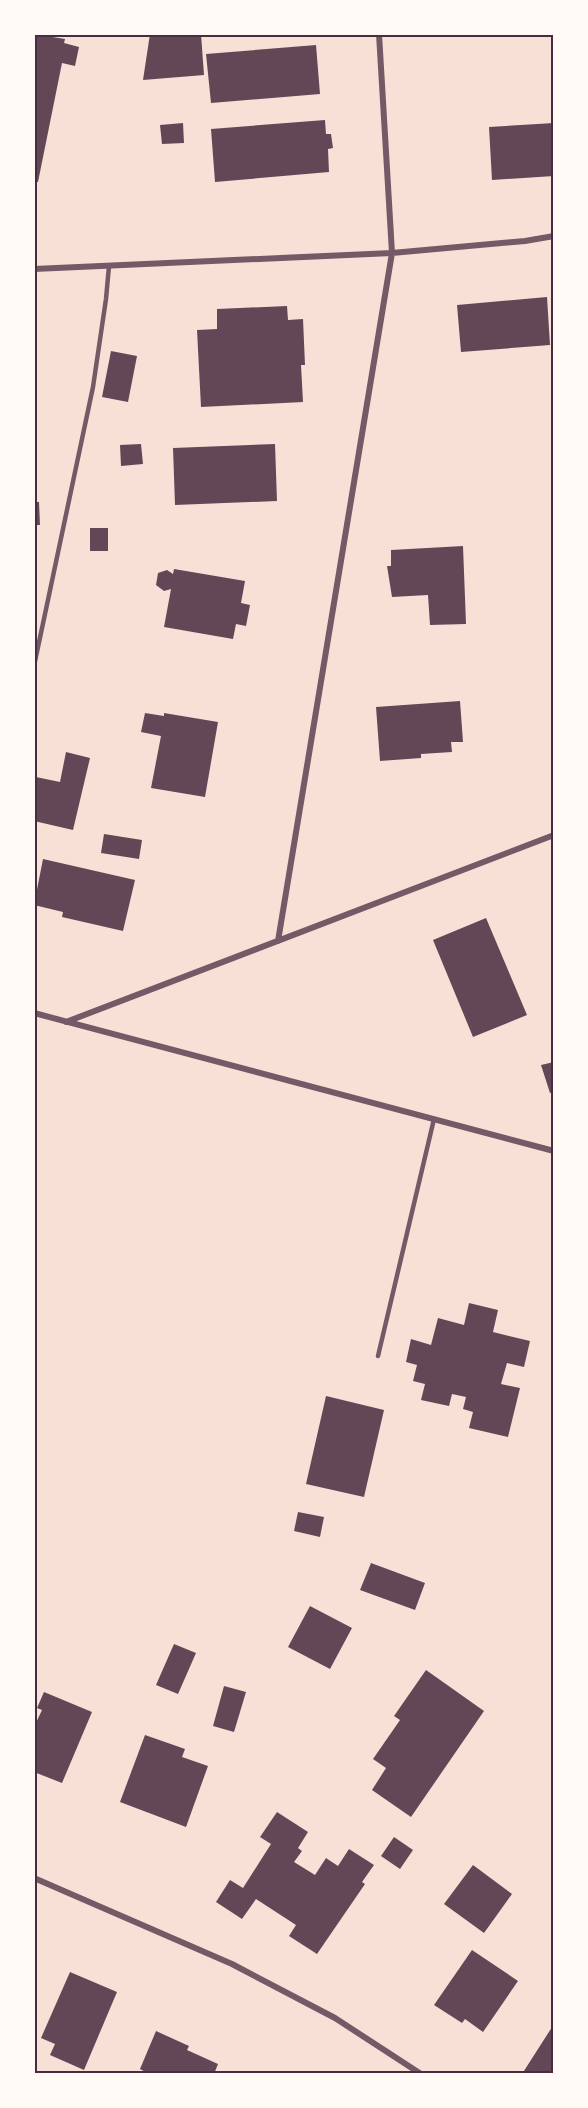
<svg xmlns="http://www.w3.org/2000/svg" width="588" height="2108" viewBox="0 0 588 2108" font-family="'Source Sans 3',sans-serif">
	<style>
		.building { fill: #644757 }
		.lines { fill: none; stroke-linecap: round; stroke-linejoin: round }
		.service { stroke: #755966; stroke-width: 4.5 }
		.minor { stroke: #755966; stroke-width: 6 }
		.neatline { fill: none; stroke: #4a2c40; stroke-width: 2 }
	</style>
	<rect width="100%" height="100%" fill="#f7e1d7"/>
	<!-- building -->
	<path class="building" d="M 34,34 L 65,39 L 64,43 L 79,47 L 75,66 L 62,63 L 38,182 L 34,182 Z
		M 150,34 L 201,34 L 204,75 L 143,80 Z
		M 316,45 L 320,94 L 211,103 L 206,54 Z
		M 325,120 L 326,134 L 331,134 L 333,148 L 328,149 L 329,172 L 215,182 L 211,129 Z
		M 183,123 L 184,143 L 162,144 L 160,125 Z
		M 554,123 L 554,176 L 492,180 L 489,127 Z
		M 547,297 L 550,345 L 461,352 L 457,305 Z
		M 287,306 L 288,320 L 303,319 L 305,365 L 301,365 L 303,402 L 201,407 L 197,330 L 217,329 L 217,309 Z
		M 111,351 L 137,356 L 128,402 L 102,397 Z
		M 141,444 L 143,464 L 121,466 L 120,445 Z
		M 275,444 L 277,501 L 175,505 L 173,448 Z
		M 34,502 L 39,502 L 40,525 L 34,525 Z
		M 90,528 L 108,528 L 108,551 L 90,551 Z
		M 463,546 L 466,624 L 430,625 L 428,595 L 392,597 L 387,566 L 391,566 L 391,550 Z
		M 174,569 L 245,581 L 241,603 L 250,605 L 246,626 L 236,624 L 233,639 L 164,627 L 171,589 L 164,591 L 156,585 L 158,573 L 167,570 L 173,574 Z
		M 460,701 L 463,742 L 451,742 L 452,752 L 421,754 L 421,758 L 380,761 L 376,707 Z
		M 145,713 L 164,716 L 164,713 L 218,722 L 205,797 L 151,788 L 161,736 L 141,732 Z
		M 66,752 L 90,758 L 73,830 L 34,821 L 36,777 L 60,782 Z
		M 104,834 L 142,840 L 139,859 L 101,853 Z
		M 43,859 L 135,880 L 123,931 L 62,917 L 63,912 L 34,905 Z
		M 486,918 L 527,1015 L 473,1037 L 433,940 Z
		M 554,1062 L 554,1092 L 550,1093 L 541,1065 Z
		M 469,1303 L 498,1310 L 493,1332 L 530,1341 L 524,1367 L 507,1363 L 501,1384 L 520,1388 L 508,1437 L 469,1428 L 473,1412 L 463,1409 L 466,1397 L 452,1394 L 449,1406 L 421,1400 L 425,1384 L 413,1381 L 417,1365 L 406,1362 L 411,1339 L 431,1345 L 438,1318 L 464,1325 Z
		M 326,1396 L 384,1410 L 364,1497 L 306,1484 Z
		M 298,1512 L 324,1517 L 320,1537 L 294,1531 Z
		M 371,1563 L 425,1583 L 415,1610 L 360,1590 Z
		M 310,1606 L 352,1628 L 330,1669 L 288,1647 Z
		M 174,1644 L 196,1653 L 178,1694 L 156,1685 Z
		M 426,1670 L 484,1711 L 411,1817 L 372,1790 L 386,1768 L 373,1759 L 400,1720 L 394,1716 Z
		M 224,1686 L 246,1692 L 234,1732 L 213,1726 Z
		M 44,1692 L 92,1712 L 62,1783 L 34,1772 L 34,1727 L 42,1710 L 37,1708 Z
		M 145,1735 L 185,1749 L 182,1757 L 208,1766 L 186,1827 L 120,1802 Z
		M 277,1812 L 308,1832 L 298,1848 L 302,1851 L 294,1862 L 315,1875 L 326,1858 L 338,1866 L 349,1849 L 374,1865 L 362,1882 L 365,1884 L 317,1954 L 289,1936 L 296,1925 L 256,1899 L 242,1919 L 216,1902 L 230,1880 L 243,1888 L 271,1844 L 260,1837 Z
		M 394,1837 L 413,1850 L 400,1869 L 381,1856 Z
		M 473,1865 L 512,1894 L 484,1933 L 444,1904 Z
		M 472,1950 L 518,1981 L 483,2032 L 465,2019 L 462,2023 L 434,2005 Z
		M 70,1972 L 117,1992 L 84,2070 L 50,2055 L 55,2044 L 41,2038 Z
		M 554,2024 L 554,2074 L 522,2074 Z
		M 156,2031 L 189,2046 L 187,2050 L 218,2064 L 214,2074 L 149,2074 L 140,2069 Z"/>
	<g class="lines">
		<!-- service -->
		<path class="service" d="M 34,666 L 93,387 L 106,299 L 109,266
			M 378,1356 L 434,1119"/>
		<!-- minor -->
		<path class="minor" d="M 34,269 L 392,253 L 525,241 L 554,236
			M 278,941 L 392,253 L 379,34
			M 34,1013 L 554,1151
			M 66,1022 L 554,835
			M 34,1878 L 232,1964 L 335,2018 L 421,2074"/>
	</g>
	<!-- border -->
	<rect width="588" height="2108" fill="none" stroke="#fffaf5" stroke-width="72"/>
	<rect x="36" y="36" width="516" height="2036" class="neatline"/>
</svg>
